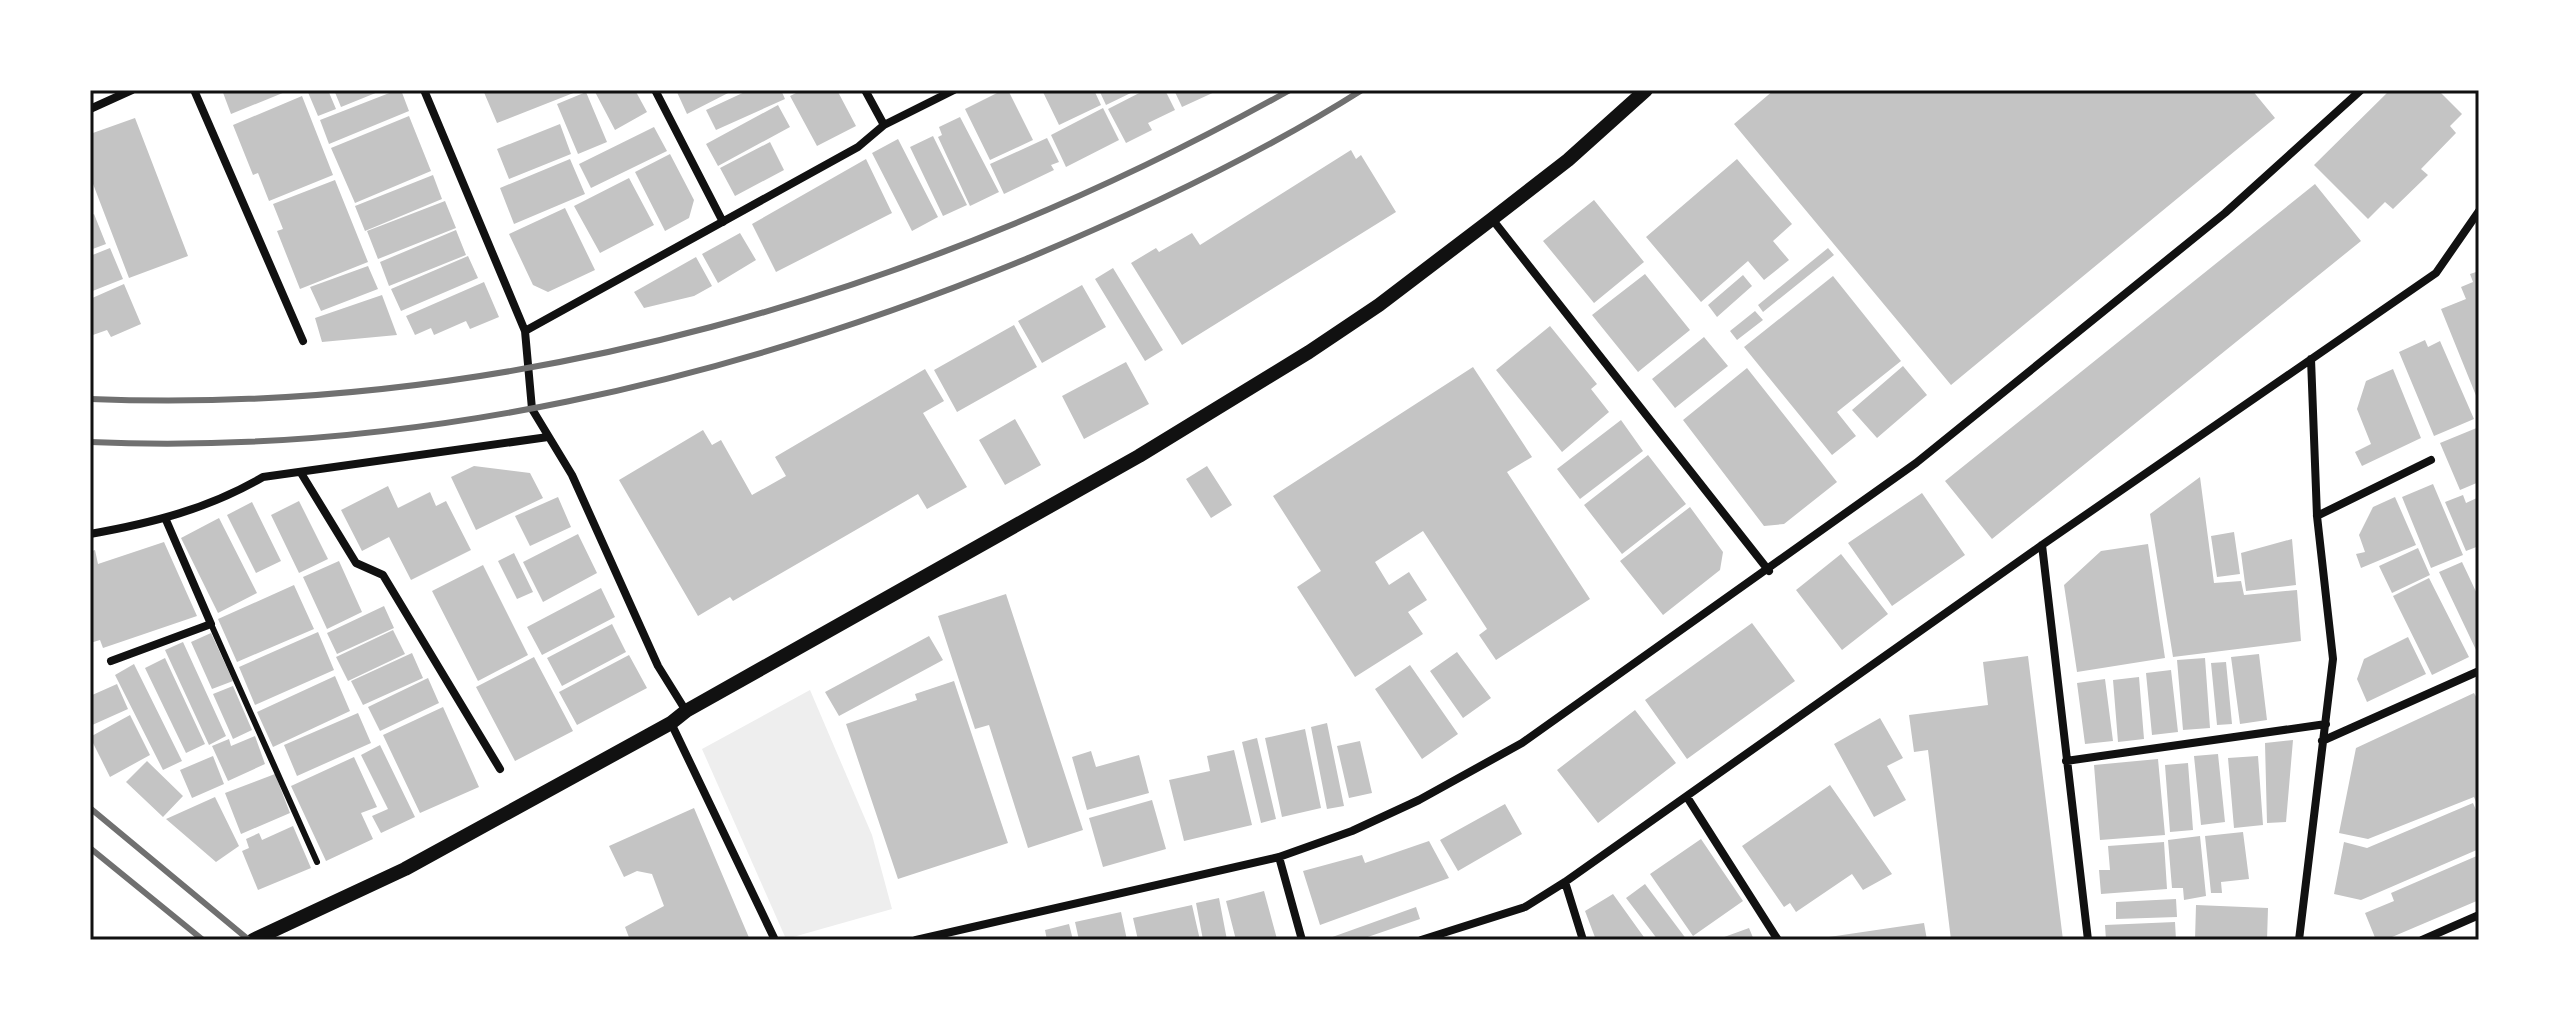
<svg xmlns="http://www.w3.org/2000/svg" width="2569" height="1030" viewBox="0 0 2569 1030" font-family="Ubuntu,sans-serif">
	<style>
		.green { fill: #eee }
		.building { fill: #c4c4c4 }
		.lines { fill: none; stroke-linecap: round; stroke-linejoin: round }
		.service { stroke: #111; stroke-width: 6 }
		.minor { stroke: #111; stroke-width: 8 }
		.tertiary { stroke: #111; stroke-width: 14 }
		.rail { stroke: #707070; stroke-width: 6 }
		.neatline { fill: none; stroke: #111; stroke-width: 3 }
	</style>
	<rect width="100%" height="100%" fill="#fff"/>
	<!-- green -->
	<path class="green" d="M 810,690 L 872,835 L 892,909 L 786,939 L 702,749 Z"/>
	<!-- building -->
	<path class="building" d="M 222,90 L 290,90 L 231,114 Z
		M 307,90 L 328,90 L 336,109 L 318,116 Z
		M 334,90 L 383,90 L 341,107 Z
		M 397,90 L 401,90 L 409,111 L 329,144 L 320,120 Z
		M 483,90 L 581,90 L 497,123 Z
		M 594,90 L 635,90 L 647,112 L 615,130 Z
		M 676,90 L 734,90 L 687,114 Z
		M 749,90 L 781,90 L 785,99 L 716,130 L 706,110 Z
		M 802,90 L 837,90 L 856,126 L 817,146 L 790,96 Z
		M 1003,90 L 1008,90 L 1033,140 L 990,160 L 965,109 Z
		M 1042,90 L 1094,90 L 1101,105 L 1059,125 Z
		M 1099,90 L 1137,90 L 1106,105 Z
		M 1145,90 L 1165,90 L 1175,110 L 1148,123 L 1152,130 L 1126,143 L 1108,109 Z
		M 1174,90 L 1219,90 L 1182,107 Z
		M 1774,90 L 2252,90 L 2275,118 L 1951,385 L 1734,124 Z
		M 2390,90 L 2438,90 L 2462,114 L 2450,126 L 2456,133 L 2421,169 L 2428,175 L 2393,209 L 2385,202 L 2368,219 L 2314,165 Z
		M 586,92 L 607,142 L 578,154 L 557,104 Z
		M 302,96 L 333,175 L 269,201 L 258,173 L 253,175 L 233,125 Z
		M 778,105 L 790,127 L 718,166 L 706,144 Z
		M 1103,108 L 1119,140 L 1066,167 L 1051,135 Z
		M 409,116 L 431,171 L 355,203 L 331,148 Z
		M 960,117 L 999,192 L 970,206 L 938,137 L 942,135 L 939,127 Z
		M 135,118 L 188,256 L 129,278 L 90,176 L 90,134 Z
		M 560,124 L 571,154 L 509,179 L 497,149 Z
		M 654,127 L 667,151 L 591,188 L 579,164 Z
		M 933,136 L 967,205 L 943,216 L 910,147 Z
		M 1047,138 L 1059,162 L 1051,165 L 1054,170 L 1004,194 L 990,164 Z
		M 898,139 L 938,217 L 912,231 L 872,153 Z
		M 770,142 L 784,170 L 735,196 L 720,168 Z
		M 1351,150 L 1356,159 L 1361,155 L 1396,212 L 1182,345 L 1131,263 L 1156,248 L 1159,252 L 1192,233 L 1200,245 Z
		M 670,154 L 694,200 L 689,218 L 665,231 L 635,172 Z
		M 570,159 L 585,194 L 514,224 L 500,188 Z
		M 866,159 L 892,213 L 776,272 L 752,224 Z
		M 1737,159 L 1792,224 L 1773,241 L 1789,260 L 1764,280 L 1748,261 L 1701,302 L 1646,237 Z
		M 433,175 L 442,199 L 365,231 L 355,206 Z
		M 629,178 L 654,225 L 600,253 L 574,206 Z
		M 335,180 L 368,262 L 300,289 L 277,231 L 283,229 L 273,204 Z
		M 2315,184 L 2361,241 L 1992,539 L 1945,481 Z
		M 1594,200 L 1644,262 L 1594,303 L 1543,241 Z
		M 445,201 L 456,228 L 378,259 L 367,231 Z
		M 565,208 L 595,270 L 548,292 L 533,285 L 509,234 Z
		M 94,214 L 106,244 L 90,250 L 90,216 Z
		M 456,230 L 466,255 L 389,286 L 380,262 Z
		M 740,233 L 756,260 L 718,283 L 702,254 Z
		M 110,248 L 123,279 L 90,292 L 90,256 Z
		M 1828,248 L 1834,255 L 1763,312 L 1758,305 Z
		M 468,256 L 478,278 L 401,311 L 391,289 Z
		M 696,257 L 712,286 L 694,296 L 644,308 L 634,292 Z
		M 368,266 L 378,289 L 321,311 L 310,287 Z
		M 1113,268 L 1163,350 L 1145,361 L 1095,279 Z
		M 2479,271 L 2479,403 L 2441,309 L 2466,299 L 2461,287 L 2473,282 L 2470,274 Z
		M 1645,274 L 1690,330 L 1638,372 L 1592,315 Z
		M 1743,275 L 1752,286 L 1717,317 L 1708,305 Z
		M 1833,276 L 1901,361 L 1837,412 L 1856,436 L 1832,455 L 1744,347 Z
		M 484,282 L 499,317 L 470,329 L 466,321 L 434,335 L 431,328 L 415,335 L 406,316 Z
		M 124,284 L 141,324 L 111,337 L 107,330 L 90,336 L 90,299 Z
		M 1082,285 L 1106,327 L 1042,363 L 1018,321 Z
		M 382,295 L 397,335 L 322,342 L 315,318 Z
		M 1755,311 L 1763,320 L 1737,340 L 1730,331 Z
		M 1014,325 L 1037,367 L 957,412 L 934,370 Z
		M 1550,326 L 1597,384 L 1591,389 L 1609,412 L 1562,452 L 1496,370 Z
		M 1704,337 L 1728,366 L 1675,408 L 1652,379 Z
		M 2425,340 L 2428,347 L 2440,341 L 2474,419 L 2434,436 L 2399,352 Z
		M 1126,362 L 1149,404 L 1084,439 L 1062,396 Z
		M 1903,366 L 1927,395 L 1877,438 L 1852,410 Z
		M 1473,367 L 1532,457 L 1507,472 L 1590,599 L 1496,660 L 1479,635 L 1487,629 L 1423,531 L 1375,562 L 1389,585 L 1409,572 L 1427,600 L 1408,612 L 1423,634 L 1355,677 L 1297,587 L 1321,571 L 1273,496 Z
		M 1747,368 L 1837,482 L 1784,524 L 1764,526 L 1683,420 Z
		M 925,369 L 944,401 L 923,413 L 967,487 L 927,509 L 918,494 L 733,601 L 730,597 L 698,616 L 619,480 L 703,430 L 712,445 L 721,440 L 752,495 L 786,476 L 775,457 Z
		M 2393,369 L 2421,438 L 2362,466 L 2355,452 L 2371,444 L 2357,409 L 2366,381 Z
		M 1015,419 L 1041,465 L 1005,485 L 979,440 Z
		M 1621,420 L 1643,451 L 1580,499 L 1557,469 Z
		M 2479,427 L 2479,482 L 2460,490 L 2440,443 Z
		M 1648,455 L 1686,504 L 1622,554 L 1584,505 Z
		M 474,466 L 530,473 L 543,498 L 476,530 L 451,477 Z
		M 1207,466 L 1232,505 L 1211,518 L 1186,479 Z
		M 2200,477 L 2214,583 L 2241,581 L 2244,595 L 2297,590 L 2301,641 L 2173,657 L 2150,514 Z
		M 2433,484 L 2463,555 L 2431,568 L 2402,497 Z
		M 388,486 L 398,508 L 430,492 L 436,506 L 446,501 L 471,550 L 411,580 L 389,537 L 362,551 L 341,510 Z
		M 1922,493 L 1965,555 L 1892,606 L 1848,543 Z
		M 2463,495 L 2466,503 L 2479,497 L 2479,546 L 2466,551 L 2445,502 Z
		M 558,497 L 571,527 L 530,546 L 515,516 Z
		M 2395,497 L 2416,545 L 2361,568 L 2356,554 L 2365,552 L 2359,535 L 2373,507 Z
		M 299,501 L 328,559 L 299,573 L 271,515 Z
		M 252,502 L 281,561 L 256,573 L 227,515 Z
		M 1690,507 L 1723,552 L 1720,570 L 1663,615 L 1620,561 Z
		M 219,518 L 257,593 L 218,613 L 181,538 Z
		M 2234,532 L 2240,574 L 2217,577 L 2211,536 Z
		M 578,534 L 597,573 L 543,602 L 523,562 Z
		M 2292,539 L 2296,585 L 2246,591 L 2241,553 Z
		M 164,542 L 197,616 L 103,648 L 100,640 L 90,643 L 90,552 L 95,550 L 98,564 Z
		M 2148,544 L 2165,658 L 2077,672 L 2064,585 L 2101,551 Z
		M 2418,548 L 2430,575 L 2392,593 L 2379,566 Z
		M 514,553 L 533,592 L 517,599 L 498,561 Z
		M 1841,554 L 1888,614 L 1842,650 L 1796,590 Z
		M 339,561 L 362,612 L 327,629 L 303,577 Z
		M 2462,562 L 2479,598 L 2477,652 L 2439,572 Z
		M 483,565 L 528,655 L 478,681 L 432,591 Z
		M 2429,578 L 2469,657 L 2432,675 L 2393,596 Z
		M 294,585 L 314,629 L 237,662 L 218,619 Z
		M 601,588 L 615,617 L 542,655 L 527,627 Z
		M 1006,594 L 1083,830 L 1028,848 L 989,725 L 975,729 L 938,616 Z
		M 384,606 L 394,628 L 337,654 L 327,633 Z
		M 1752,623 L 1795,681 L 1687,759 L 1645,700 Z
		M 612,624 L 626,652 L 562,686 L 547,658 Z
		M 393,630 L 405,654 L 348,681 L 336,657 Z
		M 318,632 L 334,670 L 255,705 L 239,667 Z
		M 211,633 L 233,681 L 212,689 L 191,642 Z
		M 929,636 L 943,660 L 839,716 L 825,692 Z
		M 2408,637 L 2426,674 L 2367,702 L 2357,679 L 2364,659 Z
		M 183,642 L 226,736 L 209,745 L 165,650 Z
		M 1457,652 L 1491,698 L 1463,718 L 1430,671 Z
		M 412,653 L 423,678 L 363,705 L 351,681 Z
		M 2259,654 L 2267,720 L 2240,724 L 2231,657 Z
		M 629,655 L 647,688 L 577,725 L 559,692 Z
		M 2028,656 L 2063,940 L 1951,940 L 1928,750 L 1914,752 L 1909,715 L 1988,705 L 1983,662 Z
		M 534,657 L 573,731 L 515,761 L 476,687 Z
		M 165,658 L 205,744 L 186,753 L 145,668 Z
		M 2205,658 L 2210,728 L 2183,730 L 2177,660 Z
		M 2226,662 L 2232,724 L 2217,725 L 2211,663 Z
		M 134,664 L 182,761 L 163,770 L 115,675 Z
		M 1410,665 L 1458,734 L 1422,759 L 1375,689 Z
		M 2171,670 L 2178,732 L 2152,735 L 2146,673 Z
		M 335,676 L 350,711 L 273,747 L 257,712 Z
		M 2139,677 L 2144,739 L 2118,742 L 2113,680 Z
		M 428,678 L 439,703 L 380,731 L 368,707 Z
		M 2105,679 L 2113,741 L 2085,744 L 2077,683 Z
		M 954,681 L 1008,843 L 898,879 L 846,724 L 917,700 L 915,694 Z
		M 117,684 L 128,709 L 90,726 L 90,696 Z
		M 233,686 L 252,730 L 233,739 L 213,694 Z
		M 2474,693 L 2479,702 L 2479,809 L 2474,797 L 2368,839 L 2339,833 L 2356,748 Z
		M 443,707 L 479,787 L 420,813 L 383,735 Z
		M 1635,710 L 1676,763 L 1598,823 L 1557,770 Z
		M 358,713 L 371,743 L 297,776 L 284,745 Z
		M 130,715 L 150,755 L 110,777 L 90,737 Z
		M 1880,718 L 1903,758 L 1887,766 L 1906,800 L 1874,817 L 1834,744 Z
		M 1327,723 L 1344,806 L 1327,809 L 1311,727 Z
		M 1305,729 L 1321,808 L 1282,817 L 1265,738 Z
		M 255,736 L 265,764 L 228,781 L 212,746 L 229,739 L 231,746 Z
		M 1257,738 L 1276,819 L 1261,823 L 1242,742 Z
		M 2293,740 L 2286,822 L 2267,823 L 2265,743 Z
		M 1360,741 L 1372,793 L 1349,798 L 1337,746 Z
		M 380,745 L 415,817 L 381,833 L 372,816 L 388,809 L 361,755 Z
		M 1234,750 L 1252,825 L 1184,841 L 1169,780 L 1210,771 L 1207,756 Z
		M 1091,751 L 1096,767 L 1139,755 L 1149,793 L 1087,810 L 1072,757 Z
		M 2218,754 L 2225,822 L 2201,825 L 2194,756 Z
		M 213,756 L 224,784 L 192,798 L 180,770 Z
		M 2258,756 L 2263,825 L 2234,828 L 2228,758 Z
		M 354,757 L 377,807 L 361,813 L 373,839 L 326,861 L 291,786 Z
		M 2158,759 L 2165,835 L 2100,840 L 2094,765 Z
		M 147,761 L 183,796 L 163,817 L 126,782 Z
		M 2188,763 L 2193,830 L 2170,832 L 2165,765 Z
		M 275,774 L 290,813 L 241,834 L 225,793 Z
		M 1830,785 L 1892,874 L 1863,890 L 1852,874 L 1796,912 L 1790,903 L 1784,907 L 1742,846 Z
		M 215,797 L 239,846 L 216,862 L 166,819 Z
		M 1152,800 L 1166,849 L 1103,867 L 1089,818 Z
		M 2473,803 L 2479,817 L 2479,849 L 2361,900 L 2334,894 L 2344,842 L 2367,848 Z
		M 1505,804 L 1522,834 L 1458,871 L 1440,840 Z
		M 694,808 L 750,940 L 630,940 L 625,927 L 664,906 L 652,874 L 637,871 L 624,877 L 609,846 Z
		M 293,826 L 311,868 L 258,890 L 242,851 L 249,848 L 246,839 L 259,833 L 262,840 Z
		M 2243,832 L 2249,879 L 2221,882 L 2222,893 L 2211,893 L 2205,836 Z
		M 2200,836 L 2206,896 L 2184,900 L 2183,888 L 2172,888 L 2168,840 Z
		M 1701,839 L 1743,901 L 1693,936 L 1650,874 Z
		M 1429,841 L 1449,878 L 1320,925 L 1303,871 L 1362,855 L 1365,863 Z
		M 2164,842 L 2167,889 L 2101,894 L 2099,870 L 2110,870 L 2108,846 Z
		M 2479,855 L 2479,900 L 2385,940 L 2376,940 L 2365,913 L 2394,901 L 2391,893 Z
		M 1645,884 L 1687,940 L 1658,940 L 1626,898 Z
		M 1264,891 L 1277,939 L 1236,940 L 1226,901 Z
		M 1613,894 L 1646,940 L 1596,940 L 1585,911 Z
		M 1219,898 L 1227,940 L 1203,940 L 1196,903 Z
		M 2176,899 L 2177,917 L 2116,919 L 2116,902 Z
		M 1192,905 L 1200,940 L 1138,940 L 1133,918 Z
		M 2196,905 L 2268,908 L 2267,940 L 2195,940 Z
		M 1416,907 L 1420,919 L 1359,940 L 1324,940 Z
		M 1121,912 L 1127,940 L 1079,940 L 1075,922 Z
		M 2175,922 L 2176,940 L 2106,940 L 2105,925 Z
		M 1924,923 L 1927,940 L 1823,940 L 1822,938 Z
		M 1069,924 L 1073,940 L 1047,940 L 1045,930 Z
		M 1749,928 L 1754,940 L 1716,940 Z"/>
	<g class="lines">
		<!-- service -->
		<path class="service" d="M 211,624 L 317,862"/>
		<!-- minor -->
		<path class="minor" d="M 194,90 L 303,341
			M 424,90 L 525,331 L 532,409 L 572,475 L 658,666 L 686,711
			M 655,90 L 723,222
			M 865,90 L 884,125
			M 90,109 L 132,90
			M 1492,219 L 1769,571
			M 525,331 L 858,147 L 884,125 L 954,90
			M 301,473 L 356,563 L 383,575 L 500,769
			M 2317,516 L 2431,460
			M 90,534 C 152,523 208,509 263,477 L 548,437
			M 2042,545 L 2088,940
			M 111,661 L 211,624 L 166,520
			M 671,723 L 775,940
			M 2322,741 L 2479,671
			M 2066,761 L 2326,724
			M 1687,797 L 1778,940
			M 1279,857 L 1302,940
			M 1565,882 L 1583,940
			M 916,940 L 1279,857 L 1352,831 L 1419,800 L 1522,743 L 1916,463 L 2225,213 L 2361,90
			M 1421,940 L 1525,907 L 1565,882 L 2042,545 L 2436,273 L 2479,211
			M 2299,940 L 2333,659 L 2317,516 L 2311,359
			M 2422,940 L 2479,915"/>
		<!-- tertiary -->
		<path class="tertiary" d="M 253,940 L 405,869 L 671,723 L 686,711 L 1139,456 L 1309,352 L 1379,305 L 1492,219 L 1568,160 L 1646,90"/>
		<!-- rail -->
		<path class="rail" d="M 90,399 C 510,416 926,293 1290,90
			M 90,442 C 411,456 730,381 1026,259 C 1141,211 1256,157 1362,90
			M 90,808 L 249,940
			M 90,848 L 203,940"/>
	</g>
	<!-- border -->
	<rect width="2569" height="1030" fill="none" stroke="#ffffff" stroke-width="184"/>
	<rect x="92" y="92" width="2385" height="846" class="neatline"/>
</svg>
